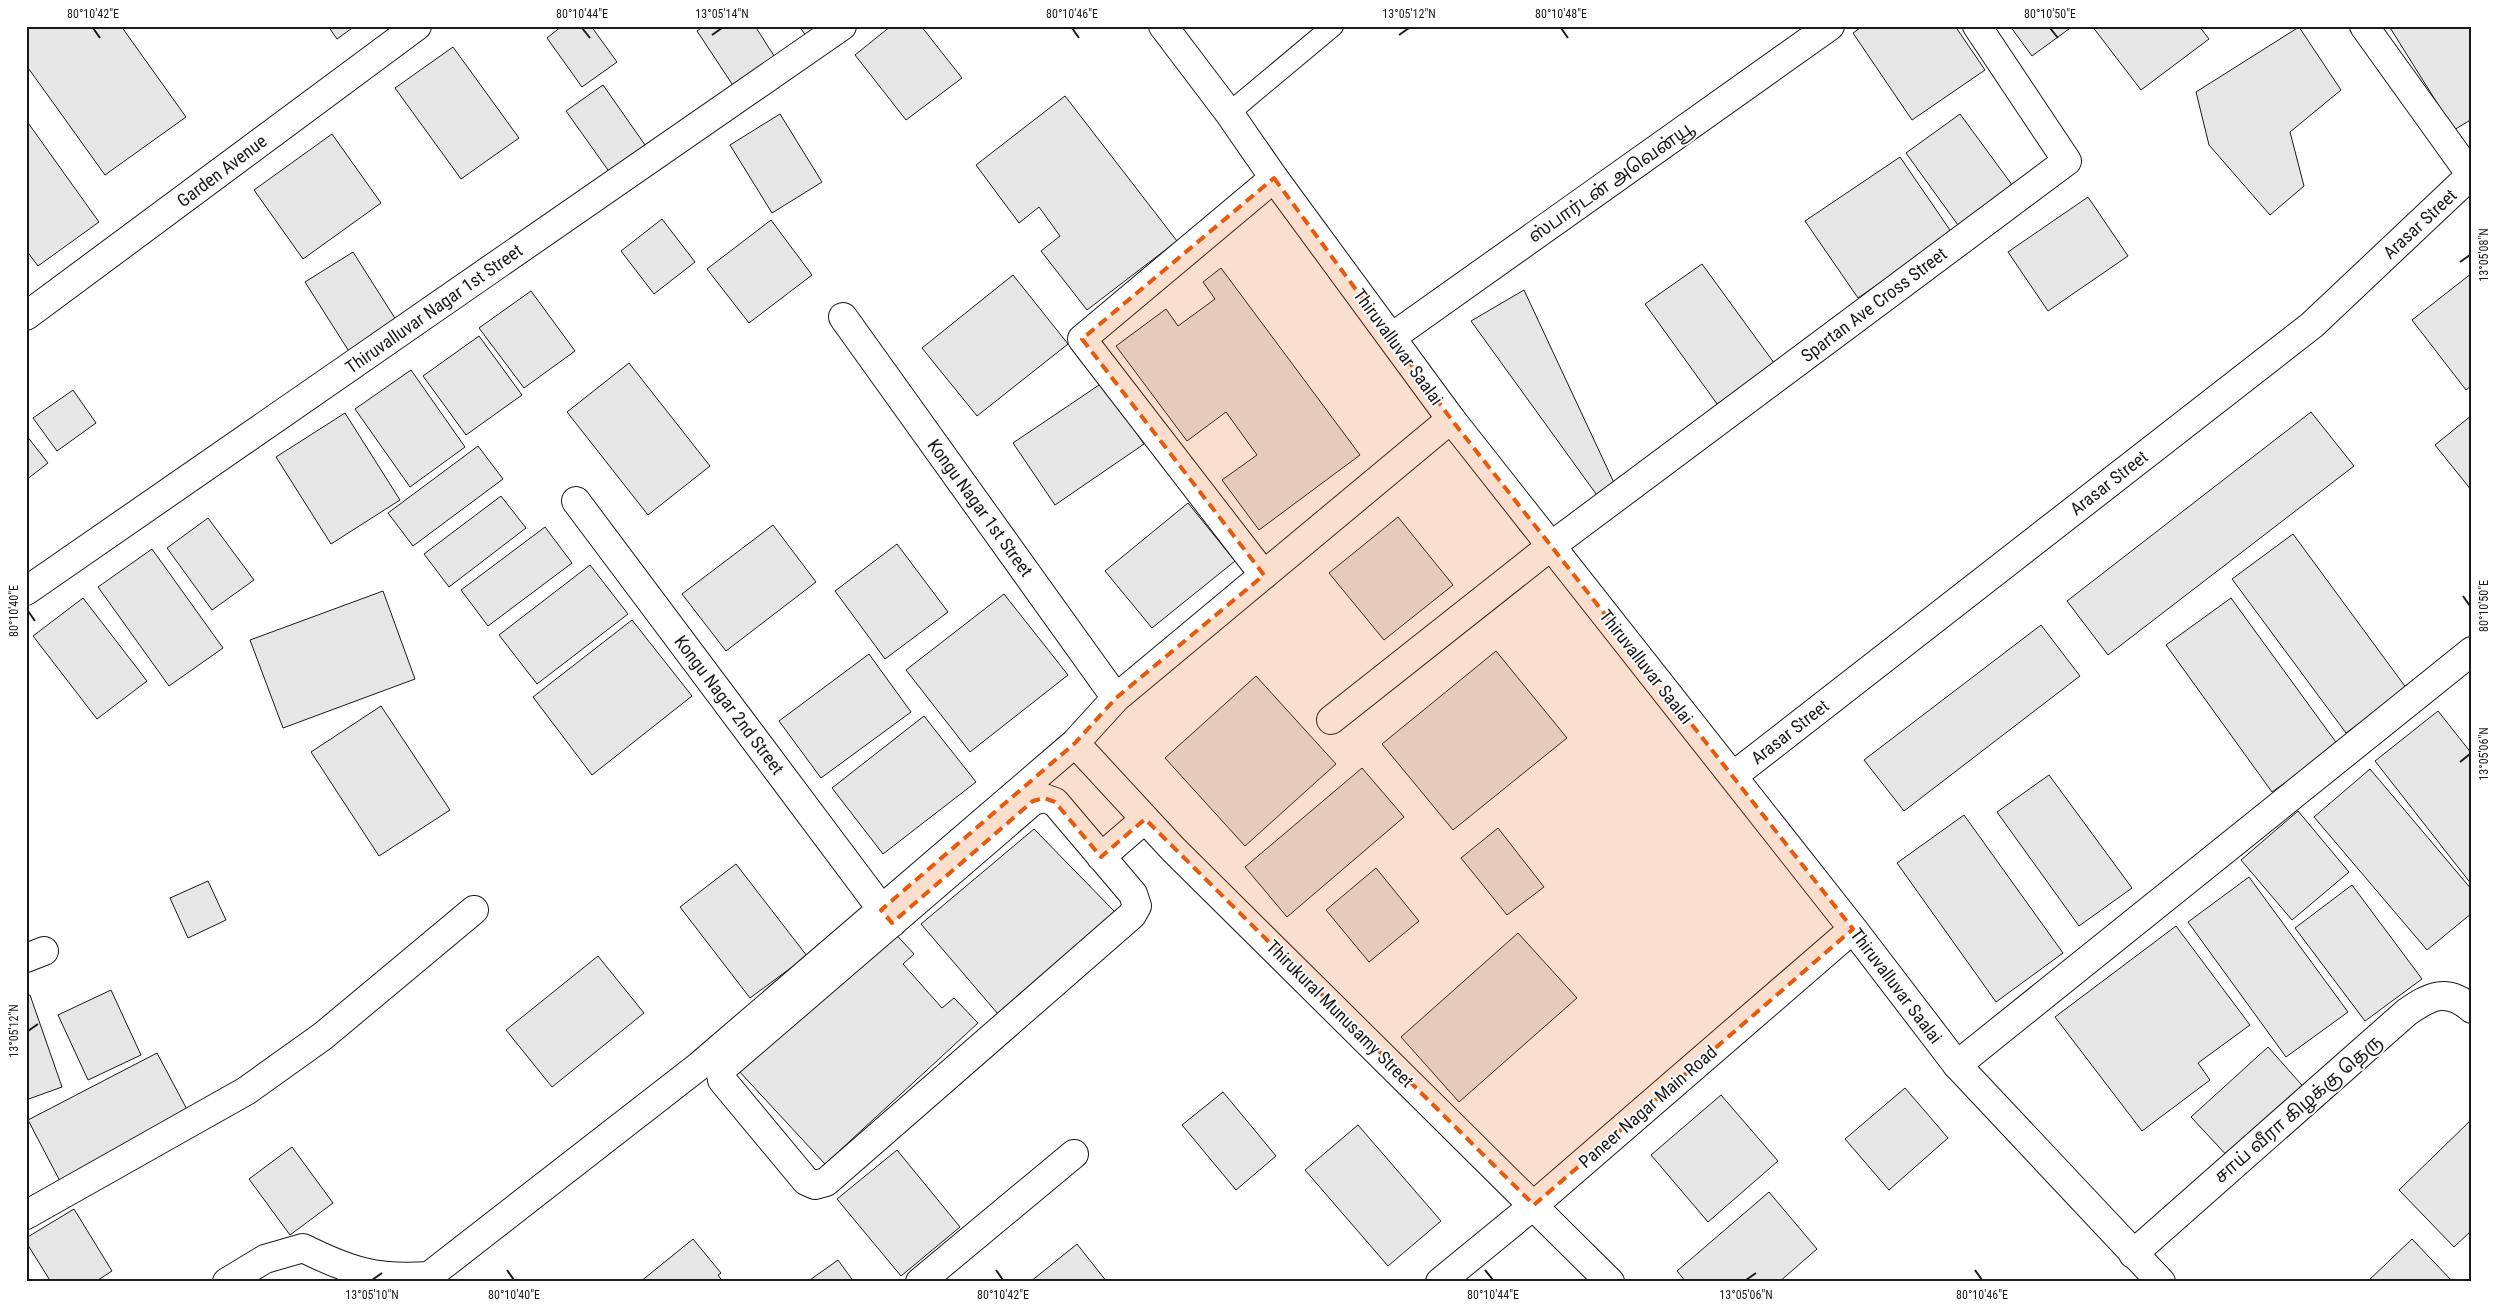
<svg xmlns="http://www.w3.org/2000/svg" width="2498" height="1308" viewBox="0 0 2498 1308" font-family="'Roboto Condensed','Noto Sans Tamil',sans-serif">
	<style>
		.building { fill: #e6e6e6; stroke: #1a1a1a }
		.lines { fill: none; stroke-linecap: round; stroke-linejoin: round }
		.lane-casing { stroke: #1a1a1a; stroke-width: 22 }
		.street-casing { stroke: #1a1a1a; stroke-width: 30 }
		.secondary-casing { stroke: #1a1a1a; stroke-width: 30 }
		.lane { stroke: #fff; stroke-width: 20 }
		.street { stroke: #fff; stroke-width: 28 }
		.secondary { stroke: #fff; stroke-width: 28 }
		.marked { fill: #e8590c; fill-opacity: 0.2; stroke: #e8590c; stroke-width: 4; stroke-dasharray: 10 6; stroke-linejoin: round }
		.ticks { fill: none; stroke: #1a1a1a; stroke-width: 2 }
		.labels { text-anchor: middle; stroke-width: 4; stroke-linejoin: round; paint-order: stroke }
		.street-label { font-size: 18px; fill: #1a1a1a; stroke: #fff }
		.neatline { fill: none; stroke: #1a1a1a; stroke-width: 2 }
		.ticks-label { font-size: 12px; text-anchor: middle; fill: #1a1a1a }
	</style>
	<rect width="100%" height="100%" fill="#fff"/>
	<!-- building -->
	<path class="building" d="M 26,26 L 121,26 L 186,117 L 105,175 L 26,65 Z
		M 328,26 L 355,26 L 337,39 Z
		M 562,26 L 591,26 L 617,62 L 582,87 L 547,38 Z
		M 704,26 L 755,26 L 776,59 L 734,87 L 697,31 Z
		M 799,26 L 828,26 L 809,40 Z
		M 891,26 L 921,26 L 962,78 L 906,120 L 855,55 Z
		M 1863,26 L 1955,26 L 1985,70 L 1912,120 L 1853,33 Z
		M 2010,26 L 2073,26 L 2032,56 Z
		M 2092,26 L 2199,26 L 2209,39 L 2141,90 Z
		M 2389,26 L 2472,26 L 2472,119 L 2454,130 Z
		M 2299,27 L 2341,90 L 2290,132 L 2304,186 L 2270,215 L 2209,145 L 2196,92 Z
		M 453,47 L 519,138 L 461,179 L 395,88 Z
		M 603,85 L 650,152 L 613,177 L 566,111 Z
		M 1065,96 L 1177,241 L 1087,310 L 1041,251 L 1060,236 L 1039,207 L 1019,223 L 976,165 Z
		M 780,114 L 822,182 L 772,213 L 730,145 Z
		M 1960,114 L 2018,193 L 1963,232 L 1906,153 Z
		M 26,120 L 99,222 L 38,266 L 26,250 Z
		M 332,134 L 381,203 L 303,259 L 254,190 Z
		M 1900,157 L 1952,233 L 1858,298 L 1805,221 Z
		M 2088,197 L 2128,256 L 2048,311 L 2008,252 Z
		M 662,219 L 695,262 L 654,294 L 621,251 Z
		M 771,220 L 812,275 L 749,323 L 707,269 Z
		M 353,252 L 398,323 L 350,353 L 305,282 Z
		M 1702,264 L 1777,367 L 1720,408 L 1645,304 Z
		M 1221,268 L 1360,455 L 1259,530 L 1222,480 L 1257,455 L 1226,412 L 1187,441 L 1116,346 L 1166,309 L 1178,326 L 1215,299 L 1203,282 Z
		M 2472,273 L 2472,385 L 2466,390 L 2412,320 Z
		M 1013,275 L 1068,344 L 977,416 L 922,348 Z
		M 1524,290 L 1616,487 L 1599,498 L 1471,321 Z
		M 531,291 L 575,351 L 524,388 L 479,328 Z
		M 479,336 L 522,395 L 466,435 L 423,376 Z
		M 629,363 L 710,466 L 648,515 L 567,412 Z
		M 411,370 L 465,447 L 410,487 L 355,409 Z
		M 1102,383 L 1144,444 L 1055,505 L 1013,443 Z
		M 73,390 L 96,423 L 57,451 L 33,418 Z
		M 2311,412 L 2354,466 L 2108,655 L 2067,601 Z
		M 345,413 L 400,500 L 331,544 L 276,457 Z
		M 2472,415 L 2472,491 L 2435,445 Z
		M 26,435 L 48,463 L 26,480 Z
		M 478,446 L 503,479 L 413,546 L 388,513 Z
		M 501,496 L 526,528 L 449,587 L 424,554 Z
		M 1188,503 L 1235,561 L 1152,628 L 1105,571 Z
		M 1398,517 L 1453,585 L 1384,640 L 1329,573 Z
		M 208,518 L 254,580 L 212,610 L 167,548 Z
		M 773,525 L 816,582 L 726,651 L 682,594 Z
		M 545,527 L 572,563 L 488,626 L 461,590 Z
		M 2293,534 L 2407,689 L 2346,733 L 2232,579 Z
		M 897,544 L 948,612 L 885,659 L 835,591 Z
		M 152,549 L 223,648 L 169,686 L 98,587 Z
		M 590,565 L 628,614 L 537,684 L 499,635 Z
		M 383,591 L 415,679 L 283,728 L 250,640 Z
		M 1004,594 L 1068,675 L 970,752 L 906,670 Z
		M 83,598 L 147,681 L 97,719 L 33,636 Z
		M 2231,598 L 2338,745 L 2272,792 L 2166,645 Z
		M 632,620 L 692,696 L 592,775 L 533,697 Z
		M 2041,625 L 2080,676 L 1904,811 L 1864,760 Z
		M 1496,651 L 1567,738 L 1453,830 L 1382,744 Z
		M 869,654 L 911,712 L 821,778 L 779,721 Z
		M 1256,676 L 1336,764 L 1245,846 L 1165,758 Z
		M 381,706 L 450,810 L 379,856 L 311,752 Z
		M 2438,711 L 2472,754 L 2472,885 L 2375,761 Z
		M 924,716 L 976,782 L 883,854 L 832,788 Z
		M 1362,768 L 1404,817 L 1287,917 L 1245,867 Z
		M 2370,769 L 2472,890 L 2472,913 L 2427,950 L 2314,817 Z
		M 2049,775 L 2132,888 L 2079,926 L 1997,812 Z
		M 2298,811 L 2349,872 L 2292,920 L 2241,860 Z
		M 1964,815 L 2063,953 L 1996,1002 L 1897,863 Z
		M 1498,828 L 1544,887 L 1507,915 L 1461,858 Z
		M 1034,829 L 1115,912 L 998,1014 L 921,924 Z
		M 736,864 L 807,956 L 750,998 L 680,907 Z
		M 1376,868 L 1419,921 L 1369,962 L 1326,910 Z
		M 2249,877 L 2348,1012 L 2286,1057 L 2188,922 Z
		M 208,881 L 226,920 L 188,938 L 170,898 Z
		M 2352,885 L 2422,979 L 2365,1021 L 2295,928 Z
		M 2176,926 L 2250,1025 L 2198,1063 L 2210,1080 L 2142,1131 L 2055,1017 Z
		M 891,929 L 914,954 L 903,964 L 942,1008 L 954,998 L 978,1023 L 825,1164 L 738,1070 Z
		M 1518,933 L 1577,998 L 1459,1102 L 1401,1037 Z
		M 598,956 L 644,1013 L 552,1087 L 506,1030 Z
		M 111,990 L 141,1055 L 88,1080 L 58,1015 Z
		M 30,995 L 62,1087 L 26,1100 L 26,996 Z
		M 2268,1047 L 2309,1093 L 2232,1161 L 2191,1117 Z
		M 157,1053 L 191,1117 L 62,1185 L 28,1120 Z
		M 1905,1088 L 1948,1138 L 1889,1190 L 1845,1139 Z
		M 1223,1092 L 1276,1156 L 1236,1190 L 1182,1125 Z
		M 1721,1095 L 1778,1161 L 1708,1222 L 1651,1155 Z
		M 2472,1119 L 2472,1230 L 2454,1247 L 2399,1190 Z
		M 1358,1125 L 1441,1221 L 1388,1266 L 1305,1170 Z
		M 292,1147 L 333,1203 L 290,1235 L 249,1179 Z
		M 897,1150 L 960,1227 L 901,1276 L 837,1199 Z
		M 1769,1192 L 1817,1249 L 1779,1282 L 1686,1282 L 1677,1271 Z
		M 74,1209 L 112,1271 L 95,1282 L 51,1282 L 26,1242 L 26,1238 Z
		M 693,1239 L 721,1273 L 718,1275 L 723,1282 L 640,1282 Z
		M 2412,1239 L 2453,1282 L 2367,1282 Z
		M 1077,1244 L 1107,1282 L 1030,1282 Z
		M 838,1260 L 854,1282 L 807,1282 Z"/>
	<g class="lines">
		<!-- lane casing -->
		<g class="lane-casing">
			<path id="lane" d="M 1229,113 L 1333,26"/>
		</g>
		<!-- street casing -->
		<g class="street-casing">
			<path id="street" d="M 2364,26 L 2471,175
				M 26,316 L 417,26
				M 843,317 L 1116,698
				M 1392,337 L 1830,26
				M 576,501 L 892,923
				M 1264,575 L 1082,339 L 1274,178
				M 26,591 L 842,26
				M 1331,720 L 1551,546 L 2067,161 L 1977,26
				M 1075,743 L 1173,849 L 1610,1282
				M 1733,776 L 2312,325 L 2472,174
				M 1044,798 L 1055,802 L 1133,894 L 1137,906 L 1132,915 L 826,1182 L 815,1185 L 806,1181 L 722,1080 L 721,1074 L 724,1067 L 1033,801 Z
				M 1101,857 L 1145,819
				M 26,958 L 44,951
				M 1957,1065 L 2472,651
				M 26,1215 L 246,1091 L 323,1036 L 474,910
				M 227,1282 L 265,1259 L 303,1248 C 349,1271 377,1280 429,1276 L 699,1066 L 1075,743 L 1116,698 L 1451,419
				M 920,1282 L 1074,1154"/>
		</g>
		<!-- secondary casing -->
		<g class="secondary-casing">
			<path id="secondary" d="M 1163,26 L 1229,113 L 1274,178 L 1451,419 L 1853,929 L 1957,1065 L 2161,1282
				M 2133,1254 L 2407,1012 C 2430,996 2447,987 2472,1009
				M 1440,1282 L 1534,1205 L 1853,929"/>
		</g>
		<!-- lane -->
		<use href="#lane" class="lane"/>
		<!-- street -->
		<use href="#street" class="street"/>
		<!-- secondary -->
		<use href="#secondary" class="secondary"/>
	</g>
	<!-- marked area -->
	<path class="marked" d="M 1274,178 L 1451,419 L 1853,929 L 1534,1205 L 1145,819 L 1101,857 L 1055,802 L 1044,798 L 1033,801 L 892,923 L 881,910 L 1075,743 L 1116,698 L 1264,575 L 1082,339 Z"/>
	<!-- ticks -->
	<path class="ticks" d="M 93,28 L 100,38M 582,28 L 590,38M 1072,28 L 1079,38M 1561,28 L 1568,38M 2050,28 L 2058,38M 712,35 L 722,28M 1399,35 L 1409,28M 2460,262 L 2470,255M 2463,596 L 2470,606M 28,611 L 35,621M 2460,762 L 2470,754M 28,1031 L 38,1024M 507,1270 L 514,1280M 996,1270 L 1003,1280M 1485,1270 L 1493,1280M 1975,1270 L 1982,1280M 372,1280 L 382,1273M 1746,1280 L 1756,1273"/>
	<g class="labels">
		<!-- street labels -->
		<g class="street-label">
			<text transform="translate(222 171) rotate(-37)" y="6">Garden Avenue</text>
			<text transform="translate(1611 182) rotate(-35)" y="6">ஸ்பார்டன் அவென்யூ</text>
			<text transform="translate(2420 224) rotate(-43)" y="6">Arasar Street</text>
			<text transform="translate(1874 305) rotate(-37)" y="6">Spartan Ave Cross Street</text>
			<text transform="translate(434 309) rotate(-35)" y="6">Thiruvalluvar Nagar 1st Street</text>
			<text transform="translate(1398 347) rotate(54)" y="6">Thiruvalluvar Saalai</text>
			<text transform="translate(2109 483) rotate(-38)" y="6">Arasar Street</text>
			<text transform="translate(980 508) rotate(54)" y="6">Kongu Nagar 1st Street</text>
			<text transform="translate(1646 667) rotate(52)" y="6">Thiruvalluvar Saalai</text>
			<text transform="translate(729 705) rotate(53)" y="6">Kongu Nagar 2nd Street</text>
			<text transform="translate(1790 732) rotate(-38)" y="6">Arasar Street</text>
			<text transform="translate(1896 986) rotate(53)" y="6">Thiruvalluvar Saalai</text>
			<text transform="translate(1340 1014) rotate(45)" y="6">Thirukural Munusamy Street</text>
			<text transform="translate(1648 1107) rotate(-41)" y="6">Paneer Nagar Main Road</text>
			<text transform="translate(2298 1109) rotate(-41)" y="6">சாய் வீரா கிழக்கு தெரு</text>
		</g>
	</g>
	<!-- border -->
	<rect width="2498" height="1308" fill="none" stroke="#ffffff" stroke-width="55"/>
	<rect x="28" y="28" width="2442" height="1252" class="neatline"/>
	<g class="ticks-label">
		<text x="93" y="18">80°10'42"E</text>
		<text x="582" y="18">80°10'44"E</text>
		<text x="722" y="18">13°05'14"N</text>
		<text x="1072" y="18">80°10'46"E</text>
		<text x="1409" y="18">13°05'12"N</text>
		<text x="1561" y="18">80°10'48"E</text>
		<text x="2050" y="18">80°10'50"E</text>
		<text transform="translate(2484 255) rotate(-90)" y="4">13°05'08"N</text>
		<text transform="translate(2484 606) rotate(-90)" y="4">80°10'50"E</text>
		<text transform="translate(14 611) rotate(-90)" y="4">80°10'40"E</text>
		<text transform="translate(2484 754) rotate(-90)" y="4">13°05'06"N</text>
		<text transform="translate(14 1031) rotate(-90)" y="4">13°05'12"N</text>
		<text x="372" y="1299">13°05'10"N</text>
		<text x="514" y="1299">80°10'40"E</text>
		<text x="1003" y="1299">80°10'42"E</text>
		<text x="1493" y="1299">80°10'44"E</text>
		<text x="1746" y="1299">13°05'06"N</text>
		<text x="1982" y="1299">80°10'46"E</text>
	</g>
</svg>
